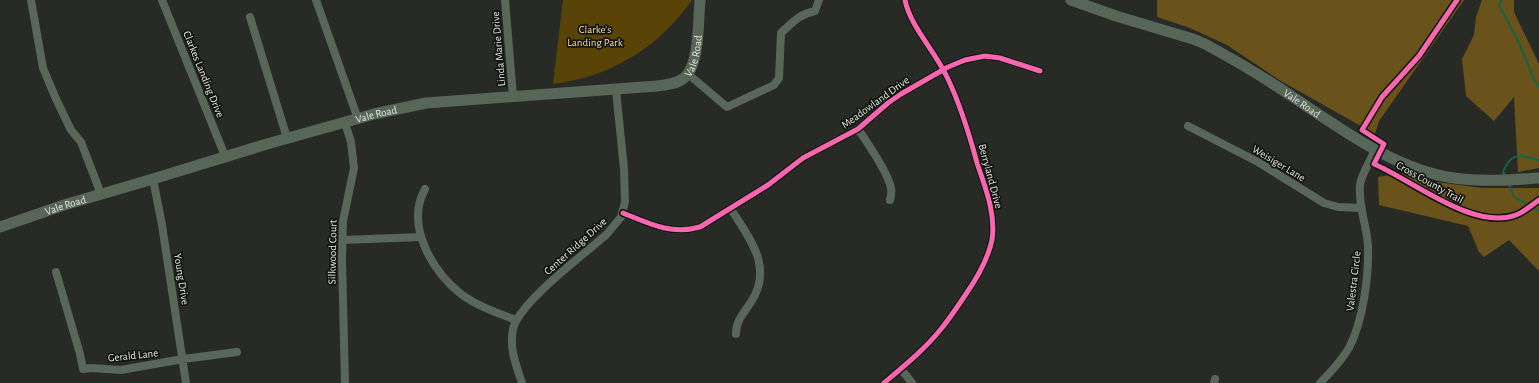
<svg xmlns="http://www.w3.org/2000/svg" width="1539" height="383" viewBox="0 0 1539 383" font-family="'Alegreya Sans',sans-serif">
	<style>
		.green { fill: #5a4307 }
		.forest { fill: #6a521b }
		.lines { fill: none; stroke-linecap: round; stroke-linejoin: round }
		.stream { stroke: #17624d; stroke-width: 2 }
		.minor { stroke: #59665b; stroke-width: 8 }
		.major { stroke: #586659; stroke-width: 11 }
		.cycleway-casing { stroke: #12150f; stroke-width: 8 }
		.cycleway { stroke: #f766af; stroke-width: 5 }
		.labels { text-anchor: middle; stroke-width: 3.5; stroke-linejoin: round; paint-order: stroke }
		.park-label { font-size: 11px; fill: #fcdda2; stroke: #12150f }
		.street-label { font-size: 11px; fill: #e3e6de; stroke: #12150f }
	</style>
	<rect width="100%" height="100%" fill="#282a25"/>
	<!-- green -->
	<path class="green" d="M 563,0 L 692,0 C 659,47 611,77 553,84 Z"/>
	<!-- forest -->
	<path class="forest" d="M 1157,0 L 1464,0 L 1379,121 L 1375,134 L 1281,81 L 1227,45 L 1190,28 L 1157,17 Z
		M 1482,0 L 1514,0 L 1514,12 L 1539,64 L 1539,168 L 1518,172 L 1514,97 L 1494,121 L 1466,96 L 1462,59 L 1474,35 L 1476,17 Z
		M 1401,173 L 1436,182 L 1482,188 L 1539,188 L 1539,271 L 1509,240 L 1484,257 L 1479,252 L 1468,226 L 1379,205 L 1378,177 Z"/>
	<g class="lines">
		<!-- stream -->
		<path class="stream" d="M 1501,0 L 1499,5 L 1519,43 L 1535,81 L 1539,87
			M 1505,176 L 1503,172 C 1511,151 1521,155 1539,160
			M 1509,184 L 1514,197 L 1539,211"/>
		<!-- minor -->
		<path class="minor" d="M 31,0 L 43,68 L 56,99 L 71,130 L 81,142 L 101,194
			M 162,0 L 225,156
			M 316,0 L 358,119
			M 505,0 L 513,96
			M 250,17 L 287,138
			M 688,74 L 727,107 L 774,85 L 779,78 L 781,33 C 792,23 799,14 815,11 L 819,0
			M 345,123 L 351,142 L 354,168 L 343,221 L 342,260 L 345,383
			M 1188,126 L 1258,162 L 1324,203 L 1338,207 L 1361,208
			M 858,129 C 867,142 888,173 891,188 C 892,192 891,196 890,200
			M 153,179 L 162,225 L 186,383
			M 425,189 C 405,225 432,271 461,294 C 477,306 497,313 516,320
			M 731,209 C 749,238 774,267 751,302 C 744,313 736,320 736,334
			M 623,213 C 650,224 671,235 700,227 L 768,185 L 803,158 L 858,129 L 888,103 L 901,94 L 948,67 L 965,60 L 985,56 L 1000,58 L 1040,71
			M 343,240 L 421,237
			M 56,272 L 80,354 L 83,369 L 91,368 L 121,370 L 183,359 L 237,352
			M 901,369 L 912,383
			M 522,383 C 516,365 509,348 513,329 C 519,302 585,254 607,234 L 621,217 L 625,202 L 624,169 L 616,90
			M 884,383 C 904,366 925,349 941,329 C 950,318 958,306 966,294 C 977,278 988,259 992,240 C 996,213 985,187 977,163 C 969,133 960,104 947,77 C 935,51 910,26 905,0
			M 1214,383 L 1215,379
			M 1320,383 C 1331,372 1341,361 1349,348 C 1363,321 1369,276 1368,246 C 1367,226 1358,206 1360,185 C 1362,172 1371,161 1375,149"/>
		<!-- major -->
		<g class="major">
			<path id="s1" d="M 1071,0 L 1116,16 L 1193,39 L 1205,44 C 1235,60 1265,78 1293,97 C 1341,129 1396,170 1454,178 C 1483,182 1511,180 1539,178"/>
			<path id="s2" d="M 0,227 L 64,205 L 153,179 L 267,144 L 374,114 L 426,103 L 657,86 C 666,85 677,84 684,78 C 700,65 698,20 700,0"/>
		</g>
		<!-- cycleway casing -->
		<g class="cycleway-casing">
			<path id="cycleway" d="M 1457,0 L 1419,56 L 1382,97 L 1362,130 L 1384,144 L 1374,164 C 1412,180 1473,231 1516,215 C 1524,212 1532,205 1539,200
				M 623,213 C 650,224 671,235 700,227 L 768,185 L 803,158 L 858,129 L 888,103 L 901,94 L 948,67 L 965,60 L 985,56 L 1000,58 L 1040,71
				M 884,383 C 904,366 925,349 941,329 C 950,318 958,306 966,294 C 977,278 988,259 992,240 C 996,213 985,187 977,163 C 969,133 960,104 947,77 C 935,51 910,26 905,0"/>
		</g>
		<!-- cycleway -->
		<use href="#cycleway" class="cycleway"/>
	</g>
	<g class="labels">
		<!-- park labels -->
		<g class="park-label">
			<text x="595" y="33">Clarke's<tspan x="595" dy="13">Landing Park</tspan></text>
		</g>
		<!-- street labels -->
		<g class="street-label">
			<text transform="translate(498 49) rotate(-95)" y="4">Linda Marie Drive</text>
			<text dy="4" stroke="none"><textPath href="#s2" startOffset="729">Vale Road</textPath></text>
			<text transform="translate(204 74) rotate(68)" y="4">Clarkes Landing Drive</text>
			<text transform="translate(875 102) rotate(-36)" y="4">Meadowland Drive</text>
			<text dy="4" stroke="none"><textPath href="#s1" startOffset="255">Vale Road</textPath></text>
			<text dy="4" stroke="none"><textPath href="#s2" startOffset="393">Vale Road</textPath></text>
			<text transform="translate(1279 163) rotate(31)" y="4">Weisiger Lane</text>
			<text transform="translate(991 176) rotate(75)" y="4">Berryland Drive</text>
			<text transform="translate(1430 182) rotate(29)" y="4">Cross County Trail</text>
			<text dy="4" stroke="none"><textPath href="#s2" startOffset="69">Vale Road</textPath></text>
			<text transform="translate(575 246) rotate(-42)" y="4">Center Ridge Drive</text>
			<text transform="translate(332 252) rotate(-89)" y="4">Silkwood Court</text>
			<text transform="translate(182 279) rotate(81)" y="4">Young Drive</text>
			<text transform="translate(1353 281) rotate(-83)" y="4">Valestra Circle</text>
			<text transform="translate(133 355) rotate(-6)" y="4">Gerald Lane</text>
		</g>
	</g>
</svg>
